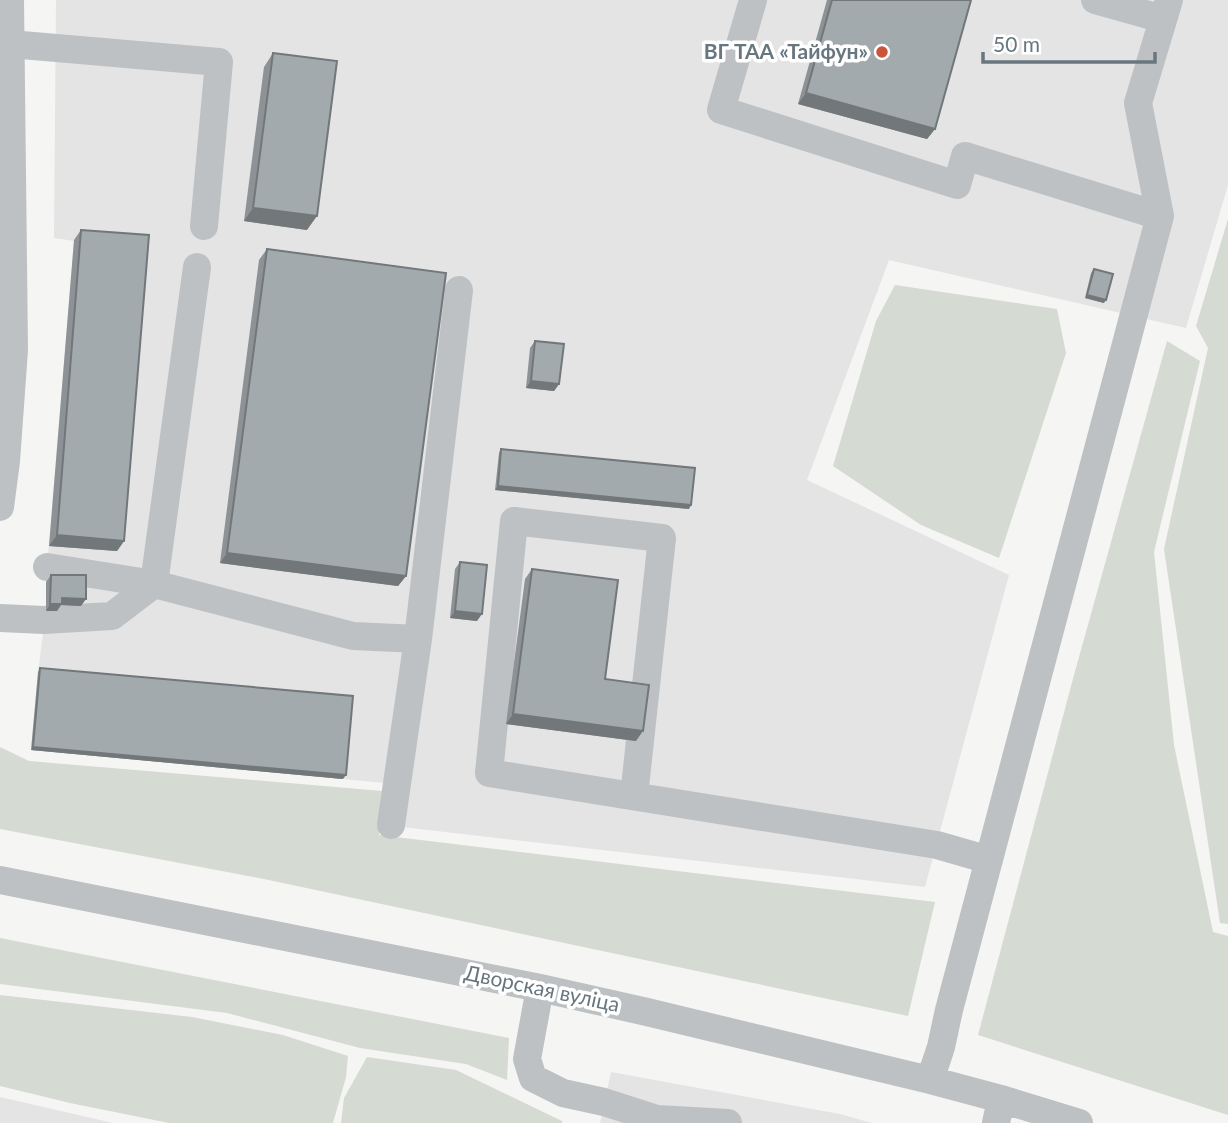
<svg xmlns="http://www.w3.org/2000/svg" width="1228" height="1123" viewBox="0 0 1228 1123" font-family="Lato,sans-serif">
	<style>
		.built { fill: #e3e4e3 }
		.green { fill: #d5dad2 }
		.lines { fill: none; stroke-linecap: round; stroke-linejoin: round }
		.minor { stroke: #bdc1c3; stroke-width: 28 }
		.wall { fill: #8c9296 }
		.shaded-wall { fill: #72777a }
		.building { fill: #a3aaae; stroke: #72777a; stroke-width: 2 }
		.poi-dot { fill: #cb543d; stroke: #fff; stroke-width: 2.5 }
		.labels { text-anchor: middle; stroke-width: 7; stroke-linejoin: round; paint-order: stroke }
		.poi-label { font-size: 21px; font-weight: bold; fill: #68777f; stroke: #fff; text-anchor: end }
		.street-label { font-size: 21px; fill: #68777f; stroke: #fff }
	</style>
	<rect width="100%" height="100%" fill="#f5f5f3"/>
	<!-- built -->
	<path class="built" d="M 56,0 L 1228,0 L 1228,185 L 1186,328 L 889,260 L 807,480 L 1009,575 L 925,887 L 402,827 L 407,785 L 31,750 L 38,672 L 46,611 L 47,567 L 74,241 L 54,238 Z
		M 611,1072 L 840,1114 L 872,1123 L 600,1123 Z
		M 0,1097 L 113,1123 L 0,1123 Z"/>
	<!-- green -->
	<path class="green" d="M 1228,219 L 1228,924 L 1220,923 L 1164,549 L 1208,348 L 1196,326 Z
		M 895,285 L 1057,309 L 1066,353 L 999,558 L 921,525 L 833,466 L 876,321 Z
		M 1167,341 L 1200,361 L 1154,552 L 1174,745 L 1213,932 L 1228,936 L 1228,1115 L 978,1035 L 1074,675 Z
		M 0,747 L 29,761 L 382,791 L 379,835 L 935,902 L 908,1016 L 264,879 L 0,829 Z
		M 0,938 L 509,1038 L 507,1080 L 466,1064 L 360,1048 L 227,1013 L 0,984 Z
		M 0,995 L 192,1017 L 283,1035 L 348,1056 L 346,1077 L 333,1123 L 169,1123 L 70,1103 L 0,1086 Z
		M 367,1057 L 456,1070 L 562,1121 L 562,1123 L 341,1123 L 344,1098 Z"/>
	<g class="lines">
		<!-- minor -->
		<path class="minor" d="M 753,0 L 721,110 L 957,185 L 965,156 L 1160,216
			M 1095,0 L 1163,19
			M 10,44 L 219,62 L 204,226
			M 197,267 L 154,584 L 353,636 L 418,639 L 459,290
			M 0,507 L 6,461 L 14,350 L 10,0
			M 47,567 L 154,584
			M 0,618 L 44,620 L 112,616 L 154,584
			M 634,796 L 662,538 L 514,521 L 489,773 L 937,845 L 989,860
			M 391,825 L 418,639
			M 0,880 L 540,988 L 647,1012 L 930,1080 L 1001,1099 L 1079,1123
			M 540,988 L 527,1059 L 533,1078 L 563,1093 L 604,1102 L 657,1119 L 728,1123
			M 930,1080 L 941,1047 L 949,1010 L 1160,216 L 1138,103 L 1169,0
			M 996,1123 L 1001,1099"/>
	</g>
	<!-- wall -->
	<path class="wall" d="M 827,0 L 971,0 L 935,129 L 927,139 L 798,104 Z
		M 273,53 L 307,230 L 244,221 L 264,67 Z
		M 81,230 L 124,541 L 117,551 L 49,546 L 74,240 Z
		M 267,249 L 406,576 L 398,586 L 220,563 L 259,260 Z
		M 1094,269 L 1104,303 L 1085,298 L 1091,273 Z
		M 535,341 L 559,384 L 554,391 L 526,388 L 530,348 Z
		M 501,449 L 689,509 L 495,490 L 499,453 Z
		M 460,562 L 477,621 L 450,618 L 455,569 Z
		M 532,569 L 605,679 L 636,741 L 506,724 L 525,579 Z
		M 51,575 L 81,606 L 61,605 L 57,611 L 46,611 L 46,582 Z
		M 40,668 L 343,779 L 31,750 L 38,672 Z"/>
	<!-- shaded-wall -->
	<path class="shaded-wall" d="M 806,93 L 935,129 L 927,139 L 798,104 Z
		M 253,208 L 317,216 L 307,230 L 244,221 Z
		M 1087,295 L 1106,300 L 1104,303 L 1085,298 Z
		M 531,381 L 559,384 L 554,391 L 526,388 Z
		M 498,486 L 691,505 L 689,509 L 495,490 Z
		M 57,535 L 124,541 L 117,551 L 49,546 Z
		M 227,553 L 406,576 L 398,586 L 220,563 Z
		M 62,598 L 86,599 L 81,606 L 61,605 L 57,611 L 46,611 L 50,604 Z
		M 455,611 L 482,614 L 477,621 L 450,618 Z
		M 513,714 L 643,731 L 636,741 L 506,724 Z
		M 33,747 L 346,775 L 343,779 L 31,750 Z"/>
	<!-- building -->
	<path class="building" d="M 832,0 L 971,0 L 935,129 L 806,93 Z
		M 273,53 L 337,61 L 317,216 L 253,208 Z
		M 81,230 L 149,235 L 124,541 L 57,535 Z
		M 267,249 L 446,273 L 406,576 L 227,553 Z
		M 1094,269 L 1113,274 L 1106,300 L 1087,295 Z
		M 535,341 L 564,344 L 559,384 L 531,381 Z
		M 501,449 L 695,468 L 691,505 L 498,486 Z
		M 460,562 L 487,565 L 482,614 L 455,611 Z
		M 532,569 L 618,580 L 605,679 L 649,685 L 643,731 L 513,714 Z
		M 51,575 L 86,575 L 86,599 L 62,598 L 62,604 L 50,604 Z
		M 40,668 L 353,696 L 346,775 L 33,747 Z"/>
	<!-- markers -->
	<circle class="poi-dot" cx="882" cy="52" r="7"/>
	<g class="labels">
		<!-- poi labels -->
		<g class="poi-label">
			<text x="868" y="59">ВГ ТАА «Тайфун»</text>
		</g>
		<!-- street labels -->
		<g class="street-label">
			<text transform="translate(542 989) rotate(12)" y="7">Дворская вуліца</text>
		</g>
	</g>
	<!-- scale -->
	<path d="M983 52v10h172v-10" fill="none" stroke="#68777f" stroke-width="3.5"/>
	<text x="993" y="52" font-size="21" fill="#68777f" stroke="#ffffff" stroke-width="5" paint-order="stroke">50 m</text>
</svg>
